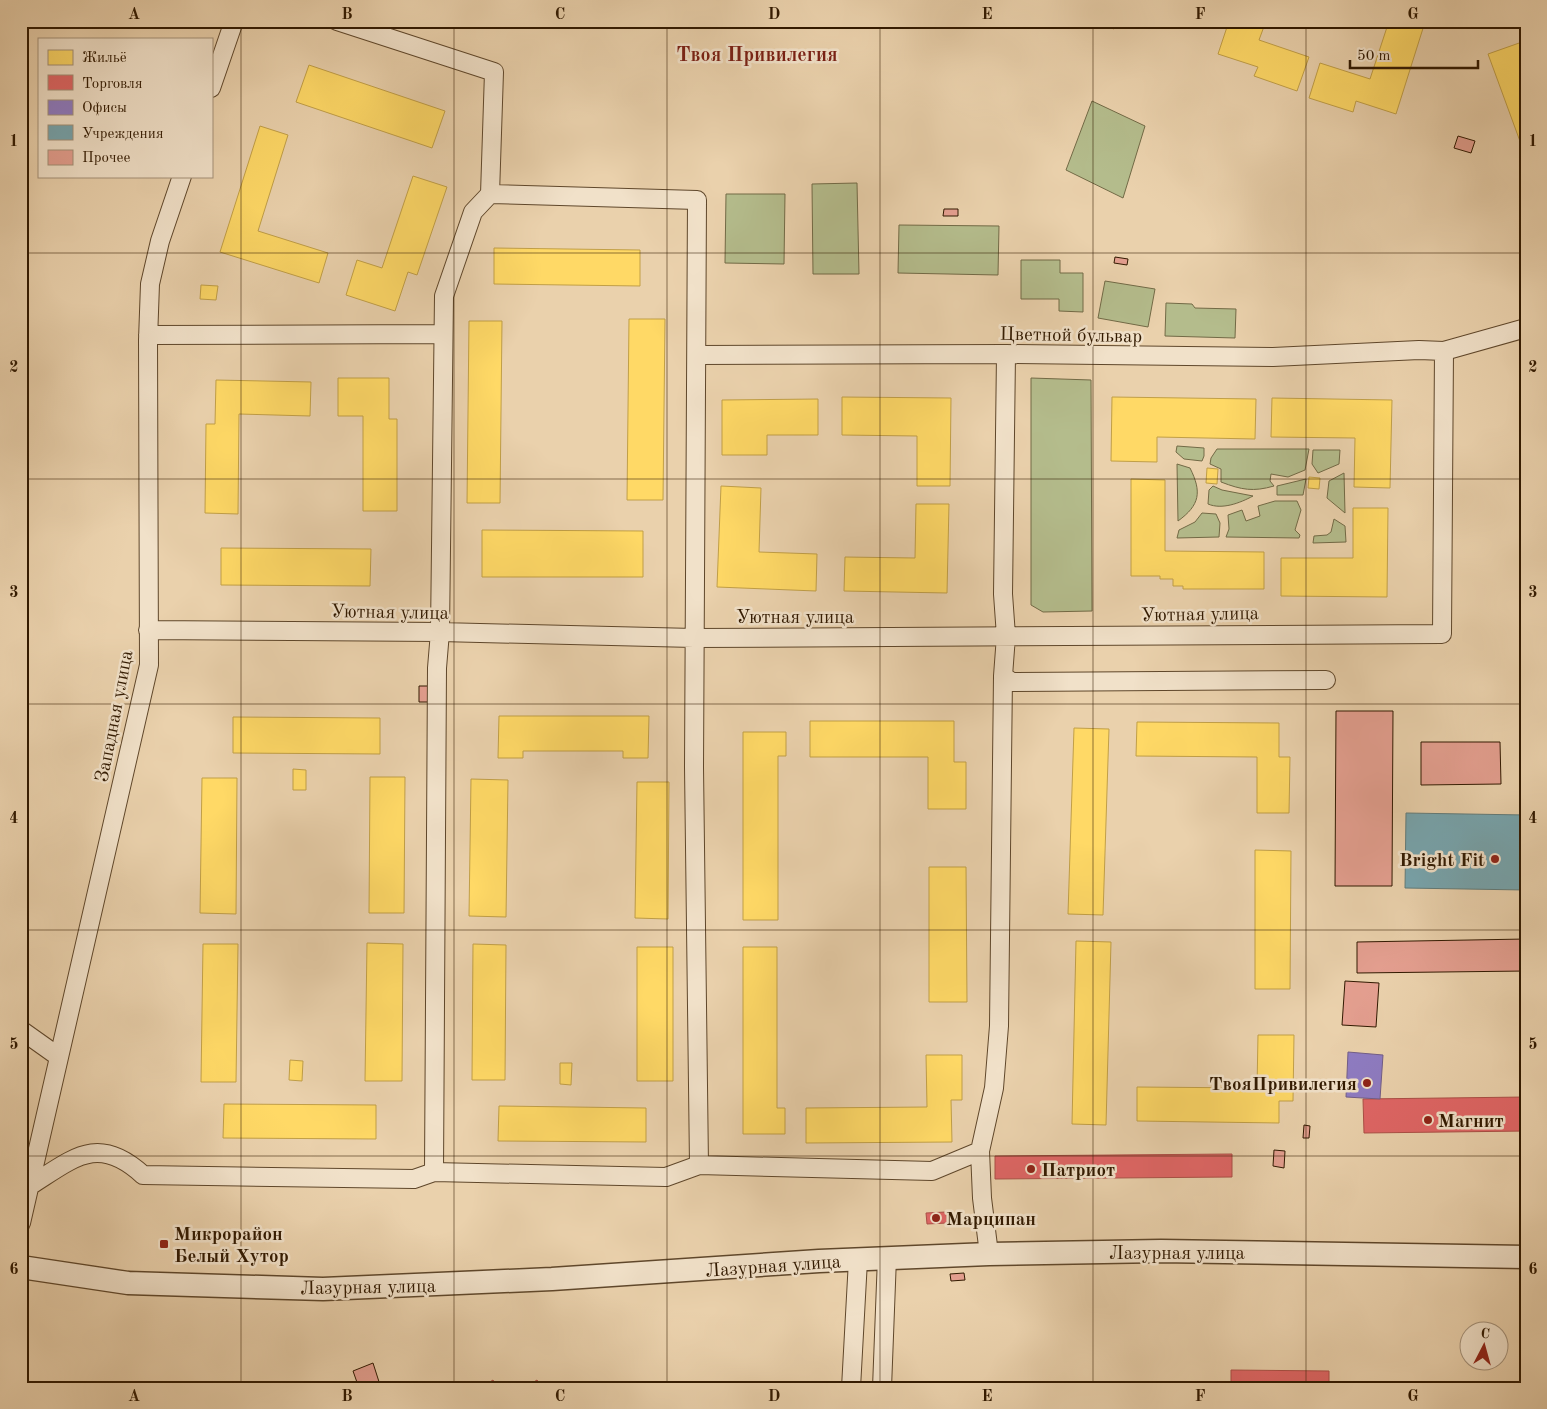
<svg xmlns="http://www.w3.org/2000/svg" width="1547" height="1409" viewBox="0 0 1547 1409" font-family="'Old Standard TT',serif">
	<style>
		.green { fill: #b4bc8c; stroke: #726a46 }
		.homes { fill: #ffd966; stroke: #c19f47 }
		.shops { fill: #e06666; stroke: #ac4f47 }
		.offices { fill: #8e7cc3; stroke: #725e88 }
		.public { fill: #76a5af; stroke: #617b7a }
		.building { fill: #e49f90; stroke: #311900 }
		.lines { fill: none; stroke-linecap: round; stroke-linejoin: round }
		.minor-casing { stroke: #5f472b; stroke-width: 20 }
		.tertiary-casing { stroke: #5f472b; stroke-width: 25 }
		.minor { stroke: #f1e1c9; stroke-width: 18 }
		.tertiary { stroke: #f1e1c9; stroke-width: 22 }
		.grid { fill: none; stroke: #311900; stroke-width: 1; stroke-opacity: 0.55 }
		.poi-dot { fill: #8f2418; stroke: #f1e1c9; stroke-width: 2 }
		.labels { text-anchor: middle; stroke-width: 5; stroke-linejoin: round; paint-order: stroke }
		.street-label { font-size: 19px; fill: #311900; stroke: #f1e1c9 }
		.poi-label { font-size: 19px; font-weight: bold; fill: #311900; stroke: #f1e1c9; text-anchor: start }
		.neighbourhood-label { font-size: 20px; font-weight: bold; fill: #7a1f14; stroke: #f1e1c9 }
		.neatline { fill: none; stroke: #311900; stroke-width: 2 }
		.grid-label { font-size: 16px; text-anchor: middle; font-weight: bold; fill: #311900 }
	</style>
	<rect width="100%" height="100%" fill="#ead1ac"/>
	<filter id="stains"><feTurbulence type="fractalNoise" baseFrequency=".004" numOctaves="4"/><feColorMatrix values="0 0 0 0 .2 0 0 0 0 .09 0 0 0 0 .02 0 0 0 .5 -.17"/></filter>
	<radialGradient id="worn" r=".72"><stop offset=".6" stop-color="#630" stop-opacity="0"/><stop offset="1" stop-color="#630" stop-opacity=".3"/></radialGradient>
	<!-- green -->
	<path class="green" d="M 1092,101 L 1145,126 L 1123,198 L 1066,170 Z
		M 857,183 L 859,274 L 813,274 L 812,184 Z
		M 726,194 L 785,194 L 784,264 L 725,263 Z
		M 899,225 L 999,226 L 998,275 L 898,273 Z
		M 1021,260 L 1060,260 L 1060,273 L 1083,273 L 1083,312 L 1059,311 L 1059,299 L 1021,299 Z
		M 1105,281 L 1155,289 L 1148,327 L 1098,318 Z
		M 1166,303 L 1192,304 L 1195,308 L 1236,309 L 1235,338 L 1165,336 Z
		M 1031,378 L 1091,380 L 1092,611 L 1043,612 L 1031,605 Z
		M 1177,446 L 1204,448 L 1204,456 L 1202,461 L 1184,459 L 1176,452 Z
		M 1217,449 L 1309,449 L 1305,470 L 1288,477 L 1271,474 L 1270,481 L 1274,486 C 1253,492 1242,490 1221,482 L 1221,469 L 1210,464 L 1211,458 Z
		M 1313,450 L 1340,450 L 1339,464 L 1318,473 L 1312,464 Z
		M 1177,464 L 1190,468 C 1202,492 1200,505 1178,521 Z
		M 1344,473 L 1345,513 L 1327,498 L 1329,481 Z
		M 1306,479 L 1303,495 L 1277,495 L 1277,486 Z
		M 1213,486 L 1222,490 L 1253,496 C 1240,503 1222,510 1208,504 L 1209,490 Z
		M 1275,501 L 1297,501 L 1301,510 L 1295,530 L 1300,535 L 1299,538 L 1226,537 L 1229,529 L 1228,515 L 1242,510 L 1246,521 L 1260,516 L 1258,506 Z
		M 1202,513 L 1216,514 L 1220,523 L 1219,537 L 1177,538 L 1179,530 L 1195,522 Z
		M 1334,519 L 1345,526 L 1346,542 L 1313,543 L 1314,536 L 1327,535 L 1331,532 Z"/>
	<!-- homes -->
	<path class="homes" d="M 1090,21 L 1116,21 L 1114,29 Z
		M 1229,21 L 1266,21 L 1259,40 L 1309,57 L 1297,91 L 1254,76 L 1258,67 L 1218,54 Z
		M 1389,21 L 1425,22 L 1396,114 L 1356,101 L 1353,112 L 1309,98 L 1320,63 L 1370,79 Z
		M 1522,42 L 1526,54 L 1526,142 L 1521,144 L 1488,54 Z
		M 309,65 L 445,111 L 432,148 L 296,102 Z
		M 260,126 L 288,135 L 258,231 L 328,253 L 319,283 L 220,252 Z
		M 413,176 L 447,187 L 417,275 L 408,272 L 395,311 L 346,295 L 357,260 L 382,268 Z
		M 494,248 L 640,250 L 640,286 L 494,284 Z
		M 201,285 L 218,286 L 216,300 L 200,299 Z
		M 629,319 L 665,319 L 663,500 L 627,500 Z
		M 469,321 L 502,321 L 500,503 L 467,503 Z
		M 338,378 L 389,378 L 389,419 L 397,419 L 397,511 L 363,511 L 363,416 L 338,416 Z
		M 216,380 L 311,382 L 310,416 L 239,414 L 238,514 L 205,513 L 206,424 L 215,424 Z
		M 842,397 L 951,398 L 950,486 L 917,486 L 917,436 L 842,435 Z
		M 1112,397 L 1256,399 L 1255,439 L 1157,437 L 1157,462 L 1111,461 Z
		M 1272,398 L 1392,400 L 1390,488 L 1354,487 L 1355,438 L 1271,437 Z
		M 818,399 L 818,435 L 767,435 L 767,455 L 722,455 L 722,400 Z
		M 1207,468 L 1218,469 L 1217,484 L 1206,483 Z
		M 1309,477 L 1320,478 L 1319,489 L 1308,488 Z
		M 1131,479 L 1165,480 L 1165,551 L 1264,552 L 1264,589 L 1183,589 L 1183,586 L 1173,586 L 1173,579 L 1160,579 L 1160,576 L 1131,576 Z
		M 721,486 L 761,488 L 759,552 L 817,554 L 816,591 L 717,587 Z
		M 916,504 L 949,504 L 947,593 L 844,591 L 845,557 L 915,558 Z
		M 1353,508 L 1388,508 L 1387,597 L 1281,596 L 1281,558 L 1353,558 Z
		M 482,530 L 643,531 L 643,577 L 482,577 Z
		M 221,548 L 371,549 L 370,586 L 221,585 Z
		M 499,716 L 649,716 L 648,758 L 623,758 L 623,751 L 523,751 L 523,758 L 498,758 Z
		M 233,717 L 380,718 L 380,754 L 233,753 Z
		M 810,721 L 954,721 L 954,762 L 966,762 L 966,809 L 928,809 L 928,757 L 810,757 Z
		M 1137,722 L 1279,723 L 1279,757 L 1290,757 L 1289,813 L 1257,813 L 1257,757 L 1136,756 Z
		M 1074,728 L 1109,729 L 1103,915 L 1068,914 Z
		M 743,732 L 786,732 L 786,756 L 778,756 L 778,920 L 743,920 Z
		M 293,769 L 306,770 L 306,790 L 293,790 Z
		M 370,777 L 405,777 L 404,913 L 369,913 Z
		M 202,778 L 237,778 L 236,914 L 200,913 Z
		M 471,779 L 508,780 L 506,917 L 469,916 Z
		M 637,782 L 669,782 L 668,919 L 635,918 Z
		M 1255,850 L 1291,851 L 1290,989 L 1255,989 Z
		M 929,867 L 966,867 L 967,1002 L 929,1002 Z
		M 1076,941 L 1111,942 L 1106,1125 L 1072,1124 Z
		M 367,943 L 403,944 L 402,1081 L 365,1081 Z
		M 203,944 L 238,944 L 236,1082 L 201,1082 Z
		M 473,944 L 506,945 L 505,1080 L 472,1080 Z
		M 637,947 L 673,947 L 673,1081 L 637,1081 Z
		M 743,947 L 777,947 L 777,1108 L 785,1108 L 785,1134 L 743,1134 Z
		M 1258,1035 L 1294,1035 L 1293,1101 L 1279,1101 L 1279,1123 L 1137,1121 L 1137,1087 L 1257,1088 Z
		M 926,1055 L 962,1055 L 962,1100 L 951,1100 L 952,1142 L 806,1143 L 806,1108 L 927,1107 Z
		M 290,1060 L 303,1061 L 302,1081 L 289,1080 Z
		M 560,1063 L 572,1063 L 571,1085 L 560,1084 Z
		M 224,1104 L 376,1105 L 376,1139 L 223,1138 Z
		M 499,1106 L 646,1108 L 646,1142 L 498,1141 Z"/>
	<!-- shops -->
	<path class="shops" d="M 1526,1097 L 1526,1131 L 1364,1133 L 1363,1099 Z
		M 1232,1154 L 1232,1177 L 995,1179 L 995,1156 Z
		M 946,1212 L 947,1223 L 927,1224 L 926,1213 Z
		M 1231,1370 L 1329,1371 L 1329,1388 L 1231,1388 Z
		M 493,1380 L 498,1388 L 480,1388 Z
		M 537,1380 L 542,1388 L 524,1388 Z"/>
	<!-- offices -->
	<path class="offices" d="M 1348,1052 L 1383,1055 L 1380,1099 L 1346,1097 Z"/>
	<!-- public -->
	<path class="public" d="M 1406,813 L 1526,815 L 1525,890 L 1405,888 Z"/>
	<!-- building -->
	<path class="building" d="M 1458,136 L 1475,141 L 1471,153 L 1454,148 Z
		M 944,209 L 958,209 L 958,216 L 943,216 Z
		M 1115,257 L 1128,259 L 1127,265 L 1114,263 Z
		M 419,686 L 430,686 L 430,702 L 419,702 Z
		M 1336,711 L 1393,711 L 1392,886 L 1335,886 Z
		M 1421,742 L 1500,742 L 1501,784 L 1421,785 Z
		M 1526,939 L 1526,971 L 1357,973 L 1357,942 Z
		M 1345,981 L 1379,983 L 1376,1027 L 1342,1025 Z
		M 1304,1125 L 1310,1126 L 1309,1138 L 1303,1138 Z
		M 1274,1150 L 1285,1151 L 1284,1168 L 1273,1166 Z
		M 964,1273 L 965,1280 L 951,1281 L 950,1274 Z
		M 373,1363 L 381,1388 L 359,1388 L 353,1371 Z"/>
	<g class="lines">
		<!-- minor casing -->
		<g class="minor-casing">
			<path id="minor" d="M 337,21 L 494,72 L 490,194 L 473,212 L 444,296 L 440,632 L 437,668 L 434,1172
				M 211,88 L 234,21
				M 490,194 L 697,200 L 694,767 L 699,1165
				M 148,335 L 443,334
				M 698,355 L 1006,354 L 1273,357 L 1419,350 L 1444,351 L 1526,328
				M 148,630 L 440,632 L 694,638 L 1442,634 L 1444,351
				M 1003,676 L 1012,682 L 1326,680
				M 21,1030 L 59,1057
				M 980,1151 L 982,1198 L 989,1254
				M 31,1185 C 74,1158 98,1134 143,1175 L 414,1179 L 434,1172 L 666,1177 L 699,1165 L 932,1171 L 980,1151 L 994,1088 L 999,1026 L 1003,676 L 1006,636 L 1003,594 L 1006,354
				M 21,1223 L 149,665 L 148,340 L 150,284 L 160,241 L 182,176
				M 851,1388 L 858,1260
				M 882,1388 L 887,1257"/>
		</g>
		<!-- tertiary casing -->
		<g class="tertiary-casing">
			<path id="tertiary" d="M 21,1267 L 128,1283 L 323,1289 L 552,1279 L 819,1261 L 989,1254 L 1161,1251 L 1526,1257"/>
		</g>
		<!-- minor -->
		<use href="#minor" class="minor"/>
		<!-- tertiary -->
		<use href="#tertiary" class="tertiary"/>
	</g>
	<!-- grid -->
	<path class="grid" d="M 241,21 L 241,1388M 454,21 L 454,1388M 667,21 L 667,1388M 880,21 L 880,1388M 1093,21 L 1093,1388M 1306,21 L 1306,1388M 21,253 L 1526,253M 21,479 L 1526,479M 21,704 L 1526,704M 21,930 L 1526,930M 21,1156 L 1526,1156"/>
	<!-- markers -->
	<g class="poi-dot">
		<circle cx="1495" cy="859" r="5"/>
		<circle cx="1367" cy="1083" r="5"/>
		<circle cx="1428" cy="1120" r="5"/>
		<circle cx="1031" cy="1169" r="5"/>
		<circle cx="936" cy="1218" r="5"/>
		<rect x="159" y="1239" width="10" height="10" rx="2.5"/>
	</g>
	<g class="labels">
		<!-- street labels -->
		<g class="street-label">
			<text transform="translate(1071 334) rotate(1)" y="7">Цветной бульвар</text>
			<text transform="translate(390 611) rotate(1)" y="7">Уютная улица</text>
			<text transform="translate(1200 613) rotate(-1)" y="7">Уютная улица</text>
			<text x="795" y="623">Уютная улица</text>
			<text transform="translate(113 716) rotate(-79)" y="7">Западная улица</text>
			<text x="1177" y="1259">Лазурная улица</text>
			<text transform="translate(773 1265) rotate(-4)" y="7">Лазурная улица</text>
			<text transform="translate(368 1286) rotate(-1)" y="7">Лазурная улица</text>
		</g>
		<!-- poi labels -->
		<g class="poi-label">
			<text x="1485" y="866" text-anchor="end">Bright Fit</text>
			<text x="1357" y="1090" text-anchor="end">ТвояПривилегия</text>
			<text x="1438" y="1127">Магнит</text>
			<text x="1041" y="1176">Патриот</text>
			<text x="946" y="1225">Марципан</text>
			<text x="174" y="1240">Микрорайон<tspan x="174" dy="22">Белый Хутор</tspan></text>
		</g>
		<!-- neighbourhood labels -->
		<g class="neighbourhood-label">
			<text x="757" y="61">Твоя Привилегия</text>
		</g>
	</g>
	<!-- margin -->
	<rect width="1547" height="1409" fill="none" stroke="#ead1ac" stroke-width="55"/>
	<!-- legend -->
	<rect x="38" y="38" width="175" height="140" fill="#f1e1c9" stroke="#a49179"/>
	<rect x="48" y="50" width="25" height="15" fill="#ffd966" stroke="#a49179"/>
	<text x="82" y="62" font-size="15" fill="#311900">Жильё</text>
	<rect x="48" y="75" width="25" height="15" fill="#e06666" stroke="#a49179"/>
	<text x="82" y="88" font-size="15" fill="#311900">Торговля</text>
	<rect x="48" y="100" width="25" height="15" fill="#8e7cc3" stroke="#a49179"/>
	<text x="82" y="112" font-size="15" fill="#311900">Офисы</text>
	<rect x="48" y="125" width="25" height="15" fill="#76a5af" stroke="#a49179"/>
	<text x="82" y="138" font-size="15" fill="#311900">Учреждения</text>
	<rect x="48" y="150" width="25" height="15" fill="#e49f90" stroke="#a49179"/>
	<text x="82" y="162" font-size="15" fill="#311900">Прочее</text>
	<!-- north arrow -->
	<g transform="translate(1484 1346) rotate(6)"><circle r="24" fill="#f1e1c9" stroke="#a49179"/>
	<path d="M0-4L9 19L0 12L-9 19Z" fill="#8f2418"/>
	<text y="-8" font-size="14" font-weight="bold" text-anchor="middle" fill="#311900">С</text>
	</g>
	<!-- scale -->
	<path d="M1350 60v8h128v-8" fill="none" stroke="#311900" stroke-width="2.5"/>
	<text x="1357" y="60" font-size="15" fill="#311900" stroke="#f1e1c9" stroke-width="4" paint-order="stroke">50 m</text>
	<rect x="28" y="28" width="1492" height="1354" class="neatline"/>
	<g class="grid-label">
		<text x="134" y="19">A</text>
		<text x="347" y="19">B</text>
		<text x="560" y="19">C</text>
		<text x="774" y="19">D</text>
		<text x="987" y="19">E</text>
		<text x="1200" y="19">F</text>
		<text x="1413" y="19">G</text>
		<text x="14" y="146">1</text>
		<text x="1533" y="146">1</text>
		<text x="14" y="372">2</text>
		<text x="1533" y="372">2</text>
		<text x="14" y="597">3</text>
		<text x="1533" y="597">3</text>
		<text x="14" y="823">4</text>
		<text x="1533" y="823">4</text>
		<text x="14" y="1049">5</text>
		<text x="1533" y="1049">5</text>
		<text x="14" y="1274">6</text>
		<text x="1533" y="1274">6</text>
		<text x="134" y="1401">A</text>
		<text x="347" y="1401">B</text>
		<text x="560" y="1401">C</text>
		<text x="774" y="1401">D</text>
		<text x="987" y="1401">E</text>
		<text x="1200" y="1401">F</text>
		<text x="1413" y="1401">G</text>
	</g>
	<rect width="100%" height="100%" filter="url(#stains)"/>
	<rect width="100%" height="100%" fill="url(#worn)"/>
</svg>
